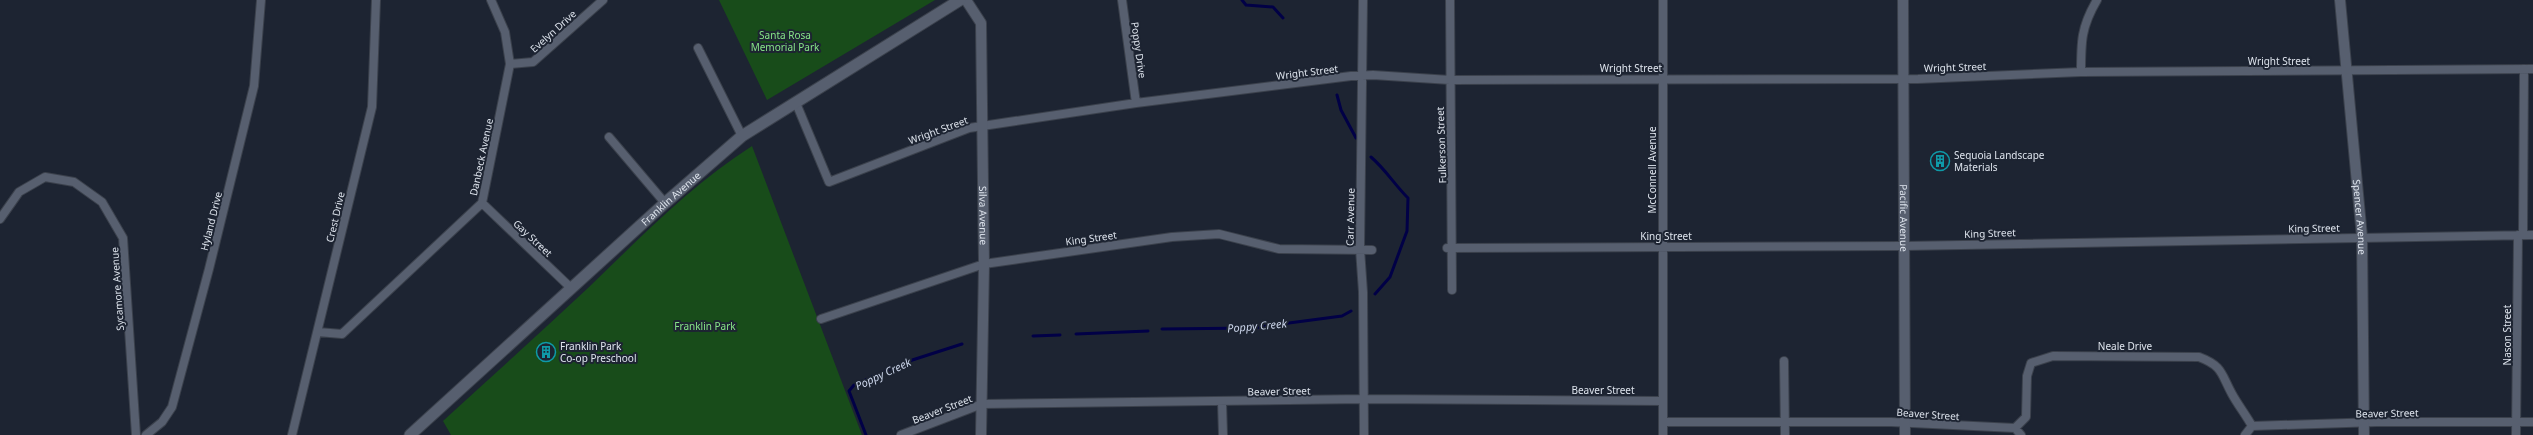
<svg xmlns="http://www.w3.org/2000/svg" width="2533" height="435" viewBox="0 0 2533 435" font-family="'Noto Sans',sans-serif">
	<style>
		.green { fill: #184c1a }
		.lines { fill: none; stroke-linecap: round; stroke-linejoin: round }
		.stream { stroke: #010046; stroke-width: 3 }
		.minor-casing { stroke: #3b414c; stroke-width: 10 }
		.tertiary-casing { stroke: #3b414c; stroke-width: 12 }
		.secondary-casing { stroke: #3b414c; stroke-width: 13 }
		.minor { stroke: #575f6f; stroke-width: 8 }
		.tertiary { stroke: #575f6f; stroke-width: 10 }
		.secondary { stroke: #575f6f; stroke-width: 11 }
		.labels { text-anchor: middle; stroke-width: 4; stroke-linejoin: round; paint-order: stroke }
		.street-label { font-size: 10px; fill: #dee4ed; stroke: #1d2432 }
		.park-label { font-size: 10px; fill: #87e587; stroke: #1d2432 }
		.poi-label { font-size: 10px; fill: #dee4ed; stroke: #1d2432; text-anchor: start }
		.water-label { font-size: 11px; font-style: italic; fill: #ccd6eb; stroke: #1d2432 }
	</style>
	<rect width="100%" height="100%" fill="#1d2432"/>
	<!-- green -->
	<path class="green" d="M 719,0 L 935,0 L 767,100 Z
		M 752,146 L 862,435 L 451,435 L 443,421 C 491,377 540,333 588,288 C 640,238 691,185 752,146 Z"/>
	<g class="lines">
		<!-- stream -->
		<path class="stream" d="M 1242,0 L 1246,5 L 1273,7 L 1283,18
			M 1337,95 L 1341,110 L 1356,138
			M 1371,157 C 1386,170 1394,184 1408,198 L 1407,231 L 1390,277 L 1375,294
			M 1162,329 L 1252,328 L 1342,316 L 1351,311
			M 1076,334 L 1148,331
			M 1033,336 L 1060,335
			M 866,435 L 849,391 L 854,385 L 903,363 L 962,344"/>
		<!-- minor casing -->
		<g class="minor-casing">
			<path id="minor" d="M 1122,0 L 1136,103
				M 1363,0 L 1360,249 L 1363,292 L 1364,435
				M 1450,0 L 1452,290
				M 1663,0 L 1663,435
				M 698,48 L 742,136
				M 510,64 L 533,62 L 603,0
				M 2081,72 C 2081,42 2081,27 2097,0
				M 796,103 L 829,182 L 969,128 L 1136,103 L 1351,76 L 1373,75 L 1450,80 L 1918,79 L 2081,72 L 2533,69
				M 609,137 L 665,203
				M 482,203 L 571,288
				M 0,219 L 19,192 L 45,177 L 74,182 L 102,202 L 123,238 L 136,435
				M 2523,235 L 2524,69
				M 1447,248 L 1904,246 L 2533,235
				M 821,319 L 984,264 L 1172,237 L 1219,234 L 1279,249 L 1372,250
				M 318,332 L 342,334 L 482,203 L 510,64 L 505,32 L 491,0
				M 1784,361 L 1785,435
				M 1222,402 L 1223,435
				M 1663,422 L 1891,422 L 2015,428 L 2021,435
				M 2015,428 L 2026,417 L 2027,376 L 2031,363 L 2053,356 L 2199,357 C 2223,366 2221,374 2232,394 C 2238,405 2246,415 2252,426
				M 146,435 L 162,422 L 172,407 L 209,269 L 254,86 L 261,0
				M 292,435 L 372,107 L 376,0
				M 901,435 L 982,404 L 1364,399 L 1663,401
				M 2245,435 L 2252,426 L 2377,422 L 2533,422
				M 2516,435 L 2518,235"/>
		</g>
		<!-- tertiary casing -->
		<g class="tertiary-casing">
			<g id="tertiary">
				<path id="s1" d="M 966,0 L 981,23 L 984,264 L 981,435"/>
				<path id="s2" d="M 1903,0 L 1905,435"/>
				<path id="s3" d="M 2340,0 L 2362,237 L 2364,435"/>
			</g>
		</g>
		<!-- secondary casing -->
		<g class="secondary-casing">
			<g id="secondary">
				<path id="s4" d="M 410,435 L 665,203 L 742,136 L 960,0"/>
			</g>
		</g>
		<!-- minor -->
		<use href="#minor" class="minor"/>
		<!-- tertiary -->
		<use href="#tertiary" class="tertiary"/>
		<!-- secondary -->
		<use href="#secondary" class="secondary"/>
	</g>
	<!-- icons -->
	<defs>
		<g id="building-ring" transform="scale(1)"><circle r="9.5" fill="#1d2432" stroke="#0f9aa8" stroke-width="1.5"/><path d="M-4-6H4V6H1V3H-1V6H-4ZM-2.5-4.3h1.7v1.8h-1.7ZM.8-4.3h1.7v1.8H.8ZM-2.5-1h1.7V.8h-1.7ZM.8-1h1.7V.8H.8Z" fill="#0f9aa8"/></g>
	</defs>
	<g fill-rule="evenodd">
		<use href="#building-ring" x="1940" y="161"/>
		<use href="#building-ring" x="546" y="352"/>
	</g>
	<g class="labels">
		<!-- street labels -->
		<g class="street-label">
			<text transform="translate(553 31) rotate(-42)" y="4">Evelyn Drive</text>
			<text transform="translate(1139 50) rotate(82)" y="4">Poppy Drive</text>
			<text x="2279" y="65">Wright Street</text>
			<text transform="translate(1955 67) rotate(-2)" y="4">Wright Street</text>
			<text x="1631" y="72">Wright Street</text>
			<text transform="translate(1307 72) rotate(-7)" y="4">Wright Street</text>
			<text transform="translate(938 130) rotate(-20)" y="4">Wright Street</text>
			<text transform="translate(1441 145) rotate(-92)" y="4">Fulkerson Street</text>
			<text transform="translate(481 157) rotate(-78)" y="4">Danbeck Avenue</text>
			<text transform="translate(1652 170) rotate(-90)" y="4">McConnell Avenue</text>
			<text dy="4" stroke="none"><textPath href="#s4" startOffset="352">Franklin Avenue</textPath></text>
			<text dy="4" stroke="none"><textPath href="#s1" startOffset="220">Silva Avenue</textPath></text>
			<text transform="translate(335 217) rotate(-77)" y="4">Crest Drive</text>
			<text transform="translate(1350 217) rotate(-89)" y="4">Carr Avenue</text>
			<text dy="4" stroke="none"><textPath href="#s3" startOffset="218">Spencer Avenue</textPath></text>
			<text dy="4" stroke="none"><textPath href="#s2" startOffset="218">Pacific Avenue</textPath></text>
			<text transform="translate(211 221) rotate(-76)" y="4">Hyland Drive</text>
			<text transform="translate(2314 228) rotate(-1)" y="4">King Street</text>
			<text transform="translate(1990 233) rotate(-2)" y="4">King Street</text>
			<text x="1666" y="240">King Street</text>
			<text transform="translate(533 238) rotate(43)" y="4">Gay Street</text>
			<text transform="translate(1091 238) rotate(-8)" y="4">King Street</text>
			<text transform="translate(117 289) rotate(-94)" y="4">Sycamore Avenue</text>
			<text transform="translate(2507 335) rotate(-90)" y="4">Nason Street</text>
			<text x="2125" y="350">Neale Drive</text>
			<text x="1603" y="394">Beaver Street</text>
			<text transform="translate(1279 391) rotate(-1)" y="4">Beaver Street</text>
			<text transform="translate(942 409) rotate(-21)" y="4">Beaver Street</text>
			<text transform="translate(2387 413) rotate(-1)" y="4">Beaver Street</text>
			<text transform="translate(1928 414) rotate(4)" y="4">Beaver Street</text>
		</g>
		<!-- park labels -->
		<g class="park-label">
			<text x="785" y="39">Santa Rosa<tspan x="785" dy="12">Memorial Park</tspan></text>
			<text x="705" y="330">Franklin Park</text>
		</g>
		<!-- poi labels -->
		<g class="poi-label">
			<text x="1954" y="159">Sequoia Landscape<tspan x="1954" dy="12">Materials</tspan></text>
			<text x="560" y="350">Franklin Park<tspan x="560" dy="12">Co-op Preschool</tspan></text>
		</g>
		<!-- water labels -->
		<g class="water-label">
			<text transform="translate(1257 326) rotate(-5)" y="4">Poppy Creek</text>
			<text transform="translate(883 374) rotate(-25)" y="4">Poppy Creek</text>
		</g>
	</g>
</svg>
